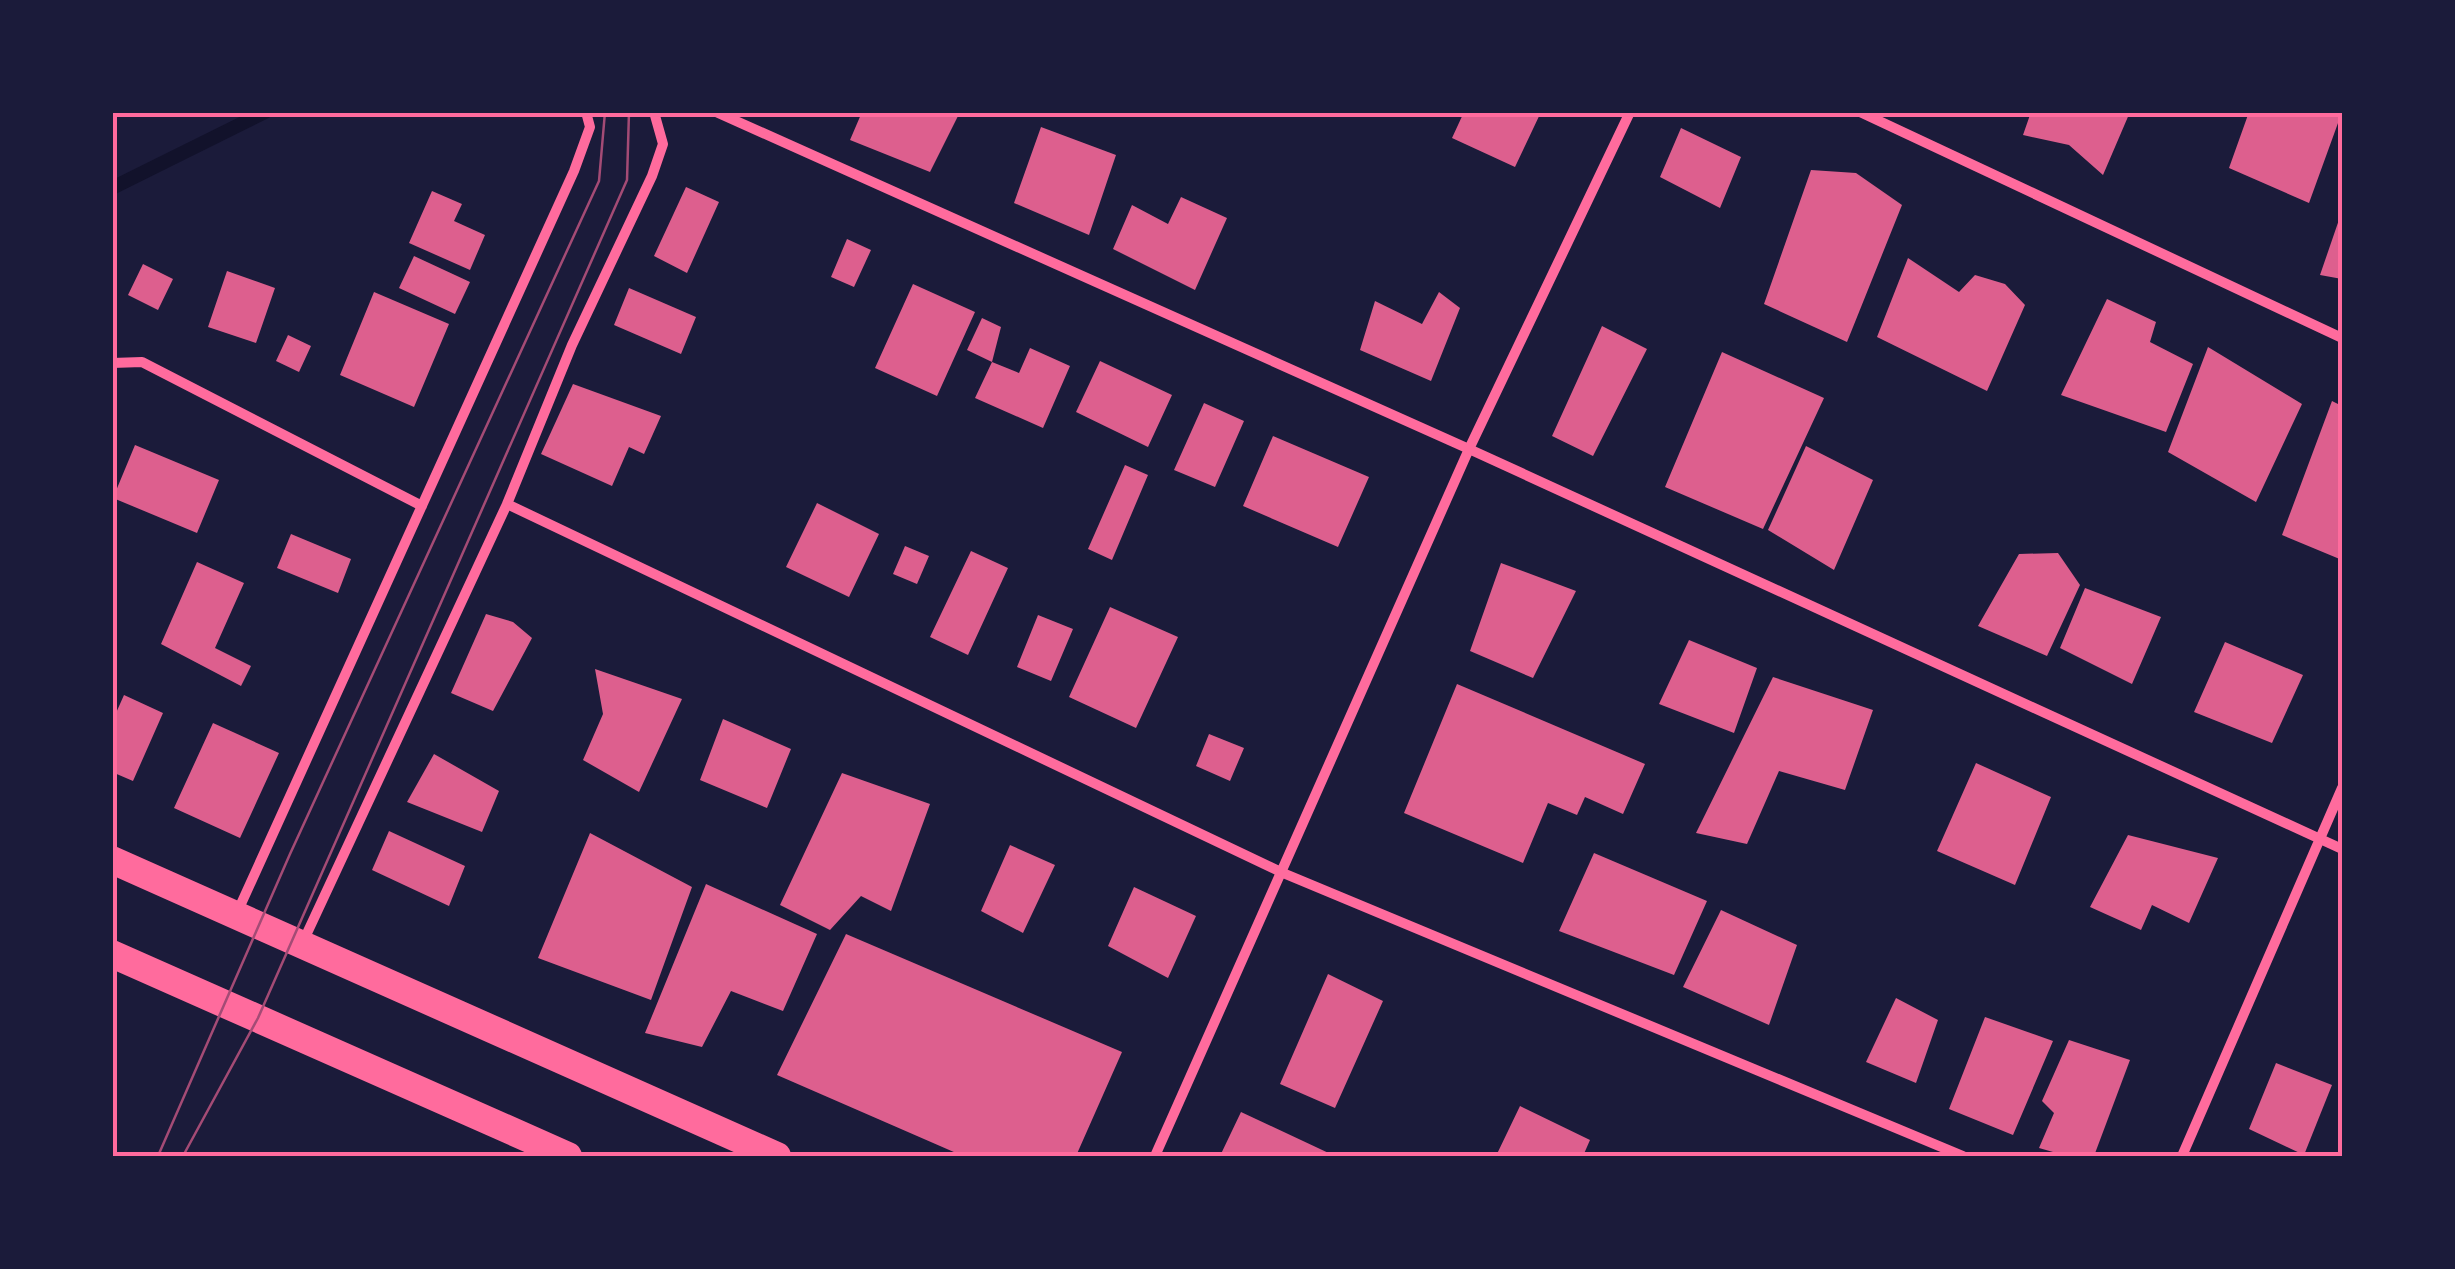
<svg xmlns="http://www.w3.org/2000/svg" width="2455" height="1269" viewBox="0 0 2455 1269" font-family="Literata,serif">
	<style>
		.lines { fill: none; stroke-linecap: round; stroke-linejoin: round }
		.stream { stroke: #12122b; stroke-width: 14 }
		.building { fill: #dd5f8e }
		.minor { stroke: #ff6b9d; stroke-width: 10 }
		.trunk { stroke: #ff6b9d; stroke-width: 28 }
		.tram { stroke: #a44b75; stroke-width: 2.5 }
		.neatline { fill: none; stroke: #ff6b9d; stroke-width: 4 }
	</style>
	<rect width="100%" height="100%" fill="#1b1b3a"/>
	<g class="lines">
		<!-- stream -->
		<path class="stream" d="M 112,188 L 265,112"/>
	</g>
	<!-- building -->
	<path class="building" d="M 862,112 L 960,112 L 930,172 L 850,140 Z
		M 1464,112 L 1541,112 L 1515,167 L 1452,138 Z
		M 2031,112 L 2130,112 L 2103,175 L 2069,145 L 2023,135 Z
		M 2249,112 L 2342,112 L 2309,203 L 2229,168 Z
		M 1041,127 L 1116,155 L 1089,235 L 1014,203 Z
		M 1681,128 L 1741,157 L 1720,208 L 1660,177 Z
		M 1811,170 L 1856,173 L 1902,205 L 1847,342 L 1764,304 Z
		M 686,187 L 719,202 L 687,273 L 654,256 Z
		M 432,191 L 462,204 L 454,221 L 485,235 L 470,270 L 409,243 Z
		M 1181,197 L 1227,218 L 1195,290 L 1113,249 L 1132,205 L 1168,224 Z
		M 2342,211 L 2342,279 L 2320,275 Z
		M 847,239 L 871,250 L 854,287 L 831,277 Z
		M 414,256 L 470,282 L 455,314 L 399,288 Z
		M 1908,258 L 1959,292 L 1975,275 L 2005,284 L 2025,305 L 1987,391 L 1877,337 Z
		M 143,264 L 173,279 L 158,310 L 128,295 Z
		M 227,271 L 275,288 L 256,343 L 208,327 Z
		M 913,284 L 975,312 L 937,396 L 875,368 Z
		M 629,288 L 696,317 L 681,354 L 614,325 Z
		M 374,292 L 449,324 L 414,407 L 340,375 Z
		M 1439,292 L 1460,308 L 1431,381 L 1360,350 L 1375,301 L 1422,324 Z
		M 2107,299 L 2156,322 L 2150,342 L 2193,364 L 2166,432 L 2061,395 Z
		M 982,318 L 1001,327 L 992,362 L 967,350 Z
		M 1602,326 L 1647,349 L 1593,456 L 1552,436 Z
		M 288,335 L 311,346 L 299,372 L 276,361 Z
		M 2208,347 L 2302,404 L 2256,502 L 2168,452 Z
		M 1030,348 L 1070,366 L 1043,428 L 975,398 L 992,362 L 1019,373 Z
		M 1722,352 L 1824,398 L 1763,529 L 1665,487 Z
		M 1100,361 L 1172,395 L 1148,447 L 1076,412 Z
		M 573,384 L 661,416 L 644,454 L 629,447 L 612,486 L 541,454 Z
		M 2332,401 L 2342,406 L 2342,560 L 2282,535 Z
		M 1204,403 L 1244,421 L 1215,487 L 1174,470 Z
		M 1273,436 L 1369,477 L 1338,547 L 1243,506 Z
		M 135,445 L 219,480 L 197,533 L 113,498 Z
		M 1806,446 L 1873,480 L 1834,570 L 1768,530 Z
		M 1125,465 L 1148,475 L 1112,560 L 1088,549 Z
		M 817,503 L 879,534 L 849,597 L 786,567 Z
		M 291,534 L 351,559 L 338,593 L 277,568 Z
		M 905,546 L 929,556 L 917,584 L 893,574 Z
		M 971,551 L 1008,568 L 968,655 L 930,637 Z
		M 2058,553 L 2080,585 L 2047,656 L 1978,626 L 2019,554 Z
		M 197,562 L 244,583 L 215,648 L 251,666 L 241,686 L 161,644 Z
		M 1501,563 L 1576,591 L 1533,678 L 1470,651 Z
		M 2085,588 L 2161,617 L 2132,684 L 2060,648 Z
		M 1110,607 L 1178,637 L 1136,728 L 1069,697 Z
		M 486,614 L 513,622 L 532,638 L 493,711 L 451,693 Z
		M 1038,615 L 1073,629 L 1051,681 L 1017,667 Z
		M 1689,640 L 1757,668 L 1734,733 L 1659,704 Z
		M 2225,642 L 2303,675 L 2272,743 L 2194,712 Z
		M 595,669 L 682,699 L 639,792 L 583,760 L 603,714 Z
		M 1773,677 L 1873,710 L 1845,790 L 1779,771 L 1747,844 L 1696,833 Z
		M 1457,684 L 1645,764 L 1623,814 L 1585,797 L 1577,815 L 1548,803 L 1523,863 L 1404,813 Z
		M 124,695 L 163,713 L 133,781 L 112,772 L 112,722 Z
		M 723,719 L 791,749 L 767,808 L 700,780 Z
		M 213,723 L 279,753 L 240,838 L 174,808 Z
		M 1209,734 L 1244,748 L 1230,781 L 1196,766 Z
		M 434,754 L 499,791 L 482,832 L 407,802 Z
		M 1976,763 L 2051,797 L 2015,885 L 1937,851 Z
		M 842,773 L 930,804 L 891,911 L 861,896 L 830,930 L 780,905 Z
		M 389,831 L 465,866 L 449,906 L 372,870 Z
		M 590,833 L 692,887 L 651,1000 L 538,958 Z
		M 2128,835 L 2218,858 L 2189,923 L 2152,905 L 2141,930 L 2090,907 Z
		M 1010,845 L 1055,865 L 1023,933 L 981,911 Z
		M 1594,853 L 1707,901 L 1674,975 L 1559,931 Z
		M 706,884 L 817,934 L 783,1011 L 731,991 L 702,1047 L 645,1033 Z
		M 1134,887 L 1196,916 L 1168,978 L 1108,946 Z
		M 1721,910 L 1797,945 L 1769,1025 L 1683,987 Z
		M 846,934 L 1122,1052 L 1076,1156 L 963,1156 L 777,1075 Z
		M 1328,974 L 1383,1001 L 1335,1108 L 1280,1084 Z
		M 1896,998 L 1938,1020 L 1916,1083 L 1866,1062 Z
		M 1985,1017 L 2053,1041 L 2013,1135 L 1949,1109 Z
		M 2069,1040 L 2130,1060 L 2094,1156 L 2067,1156 L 2039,1148 L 2054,1113 L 2042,1101 Z
		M 2276,1063 L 2332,1085 L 2304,1155 L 2249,1129 Z
		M 1520,1106 L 1590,1140 L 1583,1156 L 1496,1156 Z
		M 1241,1112 L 1335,1156 L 1220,1156 Z"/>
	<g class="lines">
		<!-- minor -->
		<path class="minor" d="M 716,112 L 1469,449 L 2342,849
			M 1860,112 L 2342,338
			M 112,363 L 142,362 L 422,506
			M 507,504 L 572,345 L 652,176 L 663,144 L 654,112
			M 236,915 L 574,171 L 590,127 L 586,112
			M 302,944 L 507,504 L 1283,873 L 1963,1156
			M 1155,1156 L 1469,449 L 1630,112
			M 2182,1156 L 2342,788"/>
		<!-- trunk -->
		<path class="trunk" d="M 112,860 L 777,1156
			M 112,954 L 568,1156"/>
		<!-- tram -->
		<path class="tram" d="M 158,1156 L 290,854 L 599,181 L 605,112
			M 183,1156 L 258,1018 L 627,180 L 629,112"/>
	</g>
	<!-- border -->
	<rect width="2455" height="1269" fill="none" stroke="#1b1b3a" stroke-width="230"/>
	<rect x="115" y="115" width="2225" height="1039" class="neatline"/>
</svg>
